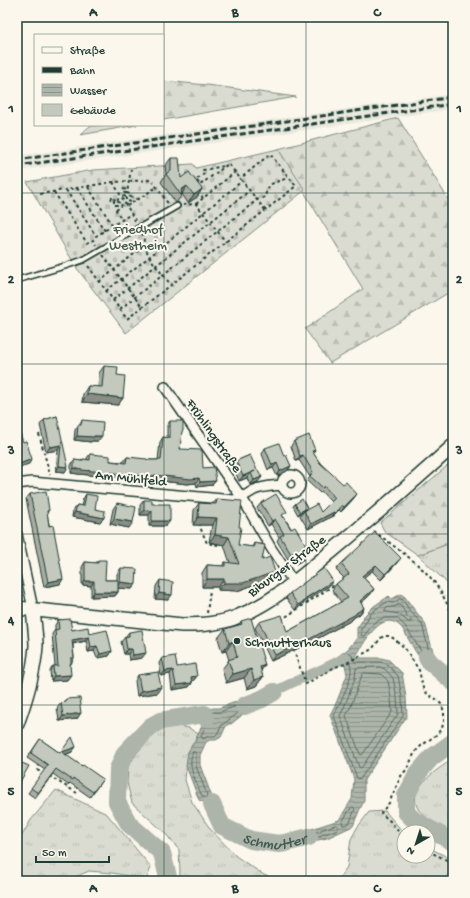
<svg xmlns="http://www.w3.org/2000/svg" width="470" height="898" viewBox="0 0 470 898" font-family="'Gochi Hand',sans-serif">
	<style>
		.built { fill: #eae9de }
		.grass { fill: url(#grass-tufts); stroke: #7d8c82 }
		.forest { fill: url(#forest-firs); stroke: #7d8c82 }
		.cemetery { fill: url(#cemetery-stones); stroke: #7d8c82 }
		.water { fill: url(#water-rules); stroke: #74847b }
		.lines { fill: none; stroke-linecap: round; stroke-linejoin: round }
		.shore { stroke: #586d63; stroke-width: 1 }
		.canal { stroke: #adb4aa; stroke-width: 10 }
		.river { stroke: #adb4aa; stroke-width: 18 }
		.lane-casing { stroke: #1f3d34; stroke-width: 8 }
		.street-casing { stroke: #1f3d34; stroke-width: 12 }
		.secondary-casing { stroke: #1f3d34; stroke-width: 16 }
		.path { stroke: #1f3d34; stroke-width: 2; stroke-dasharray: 3 3; stroke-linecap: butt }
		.lane { stroke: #fbf7ec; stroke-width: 4.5 }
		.street { stroke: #fbf7ec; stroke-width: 9 }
		.secondary { stroke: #fbf7ec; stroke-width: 13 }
		.rail { stroke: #1f3d34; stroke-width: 3; stroke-dasharray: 6 3; stroke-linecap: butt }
		.wall { fill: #a9ada3; stroke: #1f3d34 }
		.shaded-wall { fill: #898d85; stroke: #1f3d34 }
		.building { fill: #c4c9be; stroke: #1f3d34 }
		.grid { fill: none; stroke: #1f3d34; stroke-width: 1; stroke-opacity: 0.55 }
		.poi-dot { fill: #1f3d34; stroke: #fbf7ec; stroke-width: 1.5 }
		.labels { text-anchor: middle; stroke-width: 4; stroke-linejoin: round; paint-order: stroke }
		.park-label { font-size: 14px; fill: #455d53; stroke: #fbf7ec }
		.street-label { font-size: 14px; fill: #1f3d34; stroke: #fbf7ec }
		.poi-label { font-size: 14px; fill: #1f3d34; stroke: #fbf7ec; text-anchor: start }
		.water-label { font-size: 15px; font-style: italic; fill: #425b52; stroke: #fbf7ec }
		.neatline { fill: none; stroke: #1f3d34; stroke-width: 1.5 }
		.grid-label { font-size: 13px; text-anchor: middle; font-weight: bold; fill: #1f3d34 }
	</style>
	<defs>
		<pattern id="grass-tufts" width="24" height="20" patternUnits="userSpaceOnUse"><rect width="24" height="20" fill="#dbdcd1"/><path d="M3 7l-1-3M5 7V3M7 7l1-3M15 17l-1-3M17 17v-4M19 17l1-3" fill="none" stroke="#bcbeb4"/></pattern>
		<pattern id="forest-firs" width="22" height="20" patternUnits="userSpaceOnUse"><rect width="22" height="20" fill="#dbdcd1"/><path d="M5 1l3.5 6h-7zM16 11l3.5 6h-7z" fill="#bcbeb4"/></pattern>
		<pattern id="cemetery-stones" width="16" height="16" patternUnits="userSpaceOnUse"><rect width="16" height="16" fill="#dbdcd1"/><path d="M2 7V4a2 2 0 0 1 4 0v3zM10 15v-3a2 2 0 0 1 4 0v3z" fill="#bcbeb4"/></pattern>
		<pattern id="water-rules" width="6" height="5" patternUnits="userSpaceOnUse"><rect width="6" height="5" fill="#adb4aa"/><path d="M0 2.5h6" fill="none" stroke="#8c948b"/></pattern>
	</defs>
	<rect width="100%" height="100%" fill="#fbf7ec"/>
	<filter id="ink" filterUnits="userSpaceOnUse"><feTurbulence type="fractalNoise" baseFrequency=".025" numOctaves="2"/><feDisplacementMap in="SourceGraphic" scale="8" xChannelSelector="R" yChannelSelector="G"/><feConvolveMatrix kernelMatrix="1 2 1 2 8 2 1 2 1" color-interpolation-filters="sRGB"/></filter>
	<g filter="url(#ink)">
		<!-- built -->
		<path class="built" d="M 453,94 L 453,109 L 17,171 L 17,156 Z"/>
		<!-- grass -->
		<path class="grass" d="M 453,542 L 453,590 L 444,580 L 418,555 Z
			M 171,725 L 189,728 L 198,734 L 188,752 L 185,780 L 192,802 L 211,830 L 237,857 L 264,875 L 280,881 L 179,881 L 180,872 L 179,850 L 165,833 L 132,803 L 127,783 L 128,767 L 141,746 L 154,730 Z
			M 453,759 L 453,832 C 445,828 435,824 428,819 C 396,796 433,772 453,759 Z
			M 56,790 L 107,814 L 151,867 L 147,879 L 112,873 L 89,871 L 66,881 L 17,881 L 17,844 L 31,820 Z
			M 385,811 L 404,833 L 404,856 L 428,856 L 428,847 L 453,860 L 453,881 L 337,881 L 347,867 L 351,839 L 357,828 L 369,812 Z"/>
		<!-- forest -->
		<path class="forest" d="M 163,81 L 207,85 L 296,97 L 163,120 Z
			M 398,118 L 453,207 L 453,290 L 330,363 L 305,329 L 363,289 L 278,149 Z
			M 91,125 L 137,125 L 80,135 Z
			M 453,461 L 453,542 L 418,555 L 385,532 L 380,523 Z"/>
		<!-- cemetery -->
		<path class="cemetery" d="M 278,149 L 305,190 L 126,333 L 76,267 L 27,182 L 93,170 L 193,164 L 196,168 Z"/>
		<!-- water -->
		<path class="water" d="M 401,594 L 405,597 L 413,608 L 425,623 L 435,659 L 445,675 C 437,670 428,666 422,660 C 417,655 413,647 410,642 C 407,637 405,632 402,628 C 382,606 364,643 355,658 L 381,658 L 389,660 L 402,673 L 406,697 L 407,716 L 364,780 L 364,801 L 359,811 L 353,826 L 327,838 L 291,846 L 285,843 L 308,830 L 339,820 L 352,799 L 354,779 L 330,715 L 337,701 L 347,675 L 345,664 L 336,665 L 333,660 L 348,649 L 357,638 L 357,628 L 364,618 L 363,617 L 374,606 L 389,596 L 392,599 Z
			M 266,696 C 259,704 256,706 246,708 L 241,716 L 231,724 L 228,724 L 225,728 L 221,737 L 216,740 L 210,740 L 206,742 L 200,755 L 200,765 L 212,797 L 221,804 L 226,818 L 222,826 L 208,804 L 199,800 L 186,766 L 188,752 L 195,742 L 202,725 L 197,720 L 193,723 L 184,717 L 184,715 L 189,712 L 205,711 L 213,708 L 219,708 L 250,697 Z"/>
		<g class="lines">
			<!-- shore -->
			<path class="shore" d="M 400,599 L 403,600 L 410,611 L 422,624 L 430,655 L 430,658 L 429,659 L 428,659 L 425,657 L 414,640 L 406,627 L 397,618 L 383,618 L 374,623 L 364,636 L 362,636 L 361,635 L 361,629 L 367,621 L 368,617 L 376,609 L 387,602 L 393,603 Z
				M 398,605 L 401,606 L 407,616 L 411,619 L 411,622 L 408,622 L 399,614 L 387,612 L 385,611 L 385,609 C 389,606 394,608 398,605 Z
				M 350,653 L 352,655 L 353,660 L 355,662 L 380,662 L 387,664 L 398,676 L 402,697 L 403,716 L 361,778 L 359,779 L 357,778 L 334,716 C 339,704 357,673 349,662 C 348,660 346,660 344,658 L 345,657 Z
				M 380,667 L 385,669 L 393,678 L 397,698 L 398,714 L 362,767 L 360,768 L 359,767 L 340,716 L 345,705 L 355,678 L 356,668 L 357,668 Z
				M 364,673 L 381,674 L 388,681 L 391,698 L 392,712 L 363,754 L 362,755 L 360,754 L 346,716 L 351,706 L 362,675 Z
				M 239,705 L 241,705 L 242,707 L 238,713 L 222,725 L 217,734 L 215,736 L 208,736 L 204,739 L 202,738 L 201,736 L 206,725 L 205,722 L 201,718 L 201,716 L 206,715 L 213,712 L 220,712 Z
				M 193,752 L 195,752 L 196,753 L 196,766 L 207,795 L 206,798 L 202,796 C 197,784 186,765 193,752 Z
				M 353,807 L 355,809 L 350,822 L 345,825 L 343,825 L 342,822 L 351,808 Z
				M 336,825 L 338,826 L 338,829 L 325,834 L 311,838 L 309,836 L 309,835 L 310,834 Z"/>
			<!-- canal -->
			<path class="canal" d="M 274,692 C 298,679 323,670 346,657"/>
			<!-- river -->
			<g class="river">
				<path d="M 427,658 L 430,662 L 453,682"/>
				<path d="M 244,706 L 262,699 L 274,692"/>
				<path d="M 453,742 L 431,758 L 418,773 L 406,796 L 406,812 L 415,821 L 453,842"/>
				<path id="s1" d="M 212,804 L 222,826 L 251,840 L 279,844 L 285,843 L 309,837"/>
				<path d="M 169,881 L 162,853 L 129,824 L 117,802 L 118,769 L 125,753 L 151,726 L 160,721 L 204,714 L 206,718"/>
			</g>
			<!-- lane casing -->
			<g class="lane-casing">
				<path id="lane" d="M 17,280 L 65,266 L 83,260 L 177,206"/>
			</g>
			<!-- street casing -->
			<g class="street-casing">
				<path id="street" d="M 165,387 L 242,498 L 271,548 L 294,583
					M282 484a9 9 0 1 1 18 0a9 9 0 1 1-18 0Z
					M 17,484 L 32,482 L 42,483 L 234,500 C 241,499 247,494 254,490 C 263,486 272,486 282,485
					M 17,534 L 33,609"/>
			</g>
			<!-- secondary casing -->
			<g class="secondary-casing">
				<path id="secondary" d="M 17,608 L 182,625 C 202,625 221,624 239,616 C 274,602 302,576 331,552 C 373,517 413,482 453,446
					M 17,724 C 26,699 34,673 36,646 C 36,634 34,622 33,609"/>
			</g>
			<!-- path -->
			<path class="path" d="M 131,169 L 127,193 L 130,194 L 130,197 L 137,199
				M 113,182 L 136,222
				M 199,183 L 196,180 L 204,174 L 203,170 L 224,166
				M 196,184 L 199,183 L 200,185 L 228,164 L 235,172
				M 88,187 L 113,226
				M 77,188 L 105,231
				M 123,189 L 128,190
				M 66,190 L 96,236 L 131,214
				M 198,191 L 203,198
				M 54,192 L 87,243 L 93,240 L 96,245
				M 127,193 L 124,193 L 123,196 L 130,197
				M 40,194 L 113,182 L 152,180 L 169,205
				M 112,197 L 111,201 L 114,201 L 114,205 L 117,205 L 116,210 L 122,220
				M 126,197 L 126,201 L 132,202
				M 114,201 L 115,198 L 118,199 L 117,205
				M 196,204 L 235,172 L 265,210
				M 183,205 L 196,204 L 226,242
				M 127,206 L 157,187
				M 116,210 L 121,207 L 122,203 L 118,202
				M 142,233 C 145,238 143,244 146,249 C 151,262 162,273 171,285
				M 103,255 L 142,307
				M 88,266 L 127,319 L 171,285 L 296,186 L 270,154 L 240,179
				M 99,282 L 144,246
				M 106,291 L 149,257 L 242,181
				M 113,300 L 249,191
				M 120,309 L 257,200 L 265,197 C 266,193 267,188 270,185 C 275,181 283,181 288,177
				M 39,434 L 50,475
				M 200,523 L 200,527 L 207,543 L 218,545
				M 374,531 C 394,547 419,562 435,583 C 442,593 447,604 453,615
				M 207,613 L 210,590
				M 281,620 L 334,585
				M 17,630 L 18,634 L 20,660 L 18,680
				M 293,649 L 306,684 L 335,667 L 345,664 L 372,649 L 381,638 L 384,636 L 389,636 L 393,638 L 404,647 L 419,670 L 423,688 L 428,695 L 436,699 L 442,705 L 444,713 L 444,721 L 442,728 L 436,735 L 421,746 L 415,752 L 407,769 L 401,776 L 389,803 L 381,813 L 392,823 L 400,834 L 404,837
				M 37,770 L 45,774
				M 49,776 L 77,793
				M 428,851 L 453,863"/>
			<!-- lane -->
			<use href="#lane" class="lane"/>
			<!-- street -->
			<use href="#street" class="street"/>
			<!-- secondary -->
			<use href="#secondary" class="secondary"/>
			<!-- rail -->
			<path class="rail" d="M 17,160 L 453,97
				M 17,166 L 453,104"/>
		</g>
		<!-- wall -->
		<path class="wall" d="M 171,158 L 181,178 L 202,189 L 197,197 L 188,203 L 182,194 L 182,195 L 176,203 L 161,182 L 166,174 L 165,166 Z
			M 104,366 L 117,375 L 123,398 L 118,405 L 82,402 L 83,394 L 88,386 L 98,387 L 99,373 Z
			M 57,416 L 65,472 L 56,471 L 58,450 L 46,452 L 40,425 L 44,420 Z
			M 82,420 L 98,441 L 92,441 L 91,442 L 74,440 L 75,430 Z
			M 170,421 L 181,433 L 180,449 L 203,468 L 212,485 L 197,487 L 196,483 L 187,484 L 151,480 L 143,480 L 142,481 L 122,479 L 122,478 L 78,474 L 71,473 L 71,465 L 74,460 L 81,461 L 83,459 L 87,460 L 87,458 L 90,454 L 110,461 L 123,462 L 127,457 L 147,460 L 158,460 L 160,442 L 163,437 L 167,438 L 167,425 Z
			M 294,441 L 315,450 L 313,453 L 320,463 L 354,498 L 341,512 L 339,510 L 331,518 L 331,517 L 308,529 L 300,516 L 303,512 L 298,515 L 293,506 L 295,504 L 306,510 L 321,512 L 331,502 L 321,491 L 320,493 L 307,481 L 310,477 L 299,460 L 296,461 L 291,446 Z
			M 265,448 L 284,456 L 291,466 L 287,471 L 277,476 L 273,468 L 268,470 L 262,454 Z
			M 250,455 L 258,482 L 250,485 L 247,478 L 239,481 L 233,466 L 236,461 Z
			M 30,494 L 49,510 L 47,513 L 60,584 L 44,587 L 26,499 Z
			M 86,494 L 95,509 L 100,522 L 72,517 L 73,510 L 77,505 L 81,506 L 83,499 Z
			M 217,499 L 238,545 L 252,547 L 254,543 L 262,560 L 270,579 L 237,591 L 218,590 L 218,587 L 202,587 L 202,573 L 207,565 L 222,566 L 225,562 L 230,563 L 224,545 L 209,542 L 212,525 L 193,525 L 194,510 L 199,503 L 213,504 Z
			M 144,500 L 152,504 L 166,526 L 149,526 L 149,515 L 140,515 L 140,505 Z
			M 117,503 L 129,528 L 110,524 L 113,509 Z
			M 261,503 L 284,517 L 304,549 L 304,559 L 296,564 L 292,557 L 288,559 L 277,541 L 279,537 L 271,524 L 268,526 L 257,508 Z
			M 98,560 L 105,580 L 117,580 L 117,574 L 121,568 L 136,584 L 132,589 L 118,588 L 118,592 L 115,596 L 91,597 L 91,586 L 82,585 L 82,567 L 85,562 L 96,563 Z
			M 341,564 L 396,564 L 381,580 L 372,571 L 363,577 L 374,589 L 370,595 L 361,603 L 364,608 L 360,614 L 353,618 L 352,620 L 302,647 L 301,647 L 271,661 L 255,628 L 259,622 L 287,632 L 341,602 L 332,590 L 336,584 L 344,578 L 336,570 Z
			M 160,580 L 168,600 L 155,599 L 156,586 Z
			M 329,586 L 304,602 L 303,604 L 295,610 L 286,598 L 290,593 Z
			M 58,620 L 72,630 L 89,634 L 112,651 L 109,656 L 97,658 L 94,651 L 88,652 L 86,641 L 73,644 L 74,658 L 70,666 L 67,680 L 51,681 L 50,671 L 53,666 L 55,666 L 52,634 L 55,630 L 55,625 Z
			M 241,621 L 265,665 L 261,671 L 263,677 L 256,686 L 247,689 L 244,678 L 226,683 L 222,669 L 229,660 L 226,651 L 222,652 L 218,638 L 225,629 L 239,625 Z
			M 129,632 L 142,658 L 129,660 L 128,654 L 124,654 L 121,642 Z
			M 162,658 L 177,667 L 197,676 L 193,681 L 192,681 L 192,683 L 189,687 L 172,690 L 170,674 L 161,676 L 159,663 Z
			M 138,675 L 157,693 L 137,696 L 135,681 Z
			M 66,699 L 80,707 L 77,719 L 59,721 L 57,708 L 61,703 L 64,703 Z
			M 40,739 L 60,753 L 72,752 L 65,755 L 82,766 L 103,779 L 90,797 L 70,783 L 68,785 L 53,774 L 35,798 L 28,793 L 45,770 L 27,758 Z
			M 22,763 L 20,782 L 18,785 L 17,784 L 17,771 Z"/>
		<!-- shaded-wall -->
		<path class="shaded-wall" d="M 187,186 L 182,194 L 181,190 Z
			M 202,189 L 197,197 L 188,203 L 194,195 Z
			M 87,394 L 123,398 L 118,405 L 82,402 Z
			M 77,436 L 102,436 L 98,441 L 92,441 L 91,442 L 74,440 Z
			M 61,445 L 58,450 L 46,452 L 50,447 Z
			M 303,455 L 299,460 L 296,461 L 300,456 Z
			M 32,459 L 29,464 L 17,468 L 17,465 Z
			M 277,463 L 273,468 L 268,470 L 272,465 Z
			M 59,466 L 68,467 L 65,472 L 56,471 Z
			M 291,466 L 287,471 L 277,476 L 280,471 Z
			M 74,468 L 125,474 L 122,478 L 78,474 L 71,473 Z
			M 251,473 L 247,478 L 239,481 L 243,476 Z
			M 125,475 L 154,475 L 199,478 L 196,483 L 187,484 L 151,480 L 143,480 L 142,481 L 122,479 Z
			M 262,477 L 258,482 L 250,485 L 254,480 Z
			M 216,481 L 212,485 L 197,487 L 200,482 Z
			M 357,494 L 354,498 L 341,512 L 344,507 Z
			M 342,505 L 339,510 L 331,518 L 335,513 Z
			M 307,508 L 305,511 L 304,511 L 298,515 L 300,512 Z
			M 144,510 L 152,511 L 149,515 L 140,515 Z
			M 75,512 L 104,518 L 100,522 L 72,517 Z
			M 334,512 L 331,517 L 308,529 L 311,524 Z
			M 198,517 L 217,518 L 212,525 L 193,525 Z
			M 114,519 L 133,522 L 129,528 L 110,524 Z
			M 275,519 L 271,524 L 268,526 L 272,521 Z
			M 152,521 L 170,521 L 166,526 L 149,526 Z
			M 215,535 L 229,537 L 224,545 L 209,542 Z
			M 295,552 L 292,557 L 288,559 L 291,554 Z
			M 307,554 L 304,559 L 296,564 L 300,559 Z
			M 401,558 L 396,564 L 381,580 L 385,574 Z
			M 376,565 L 372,571 L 358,582 L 362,576 Z
			M 275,572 L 270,579 L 237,591 L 218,590 L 224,583 Z
			M 63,579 L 60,584 L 44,587 L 48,582 Z
			M 207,579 L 224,579 L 218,587 L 202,587 Z
			M 85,581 L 94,581 L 91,586 L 82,585 Z
			M 333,581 L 329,586 L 304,602 L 303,604 L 295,610 L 298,605 L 306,598 Z
			M 120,582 L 136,584 L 132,589 L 116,588 Z
			M 374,589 L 370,595 L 356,607 L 360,601 Z
			M 94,592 L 118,592 L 115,596 L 91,597 Z
			M 159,593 L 172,595 L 168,600 L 155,599 Z
			M 364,608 L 360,614 L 353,618 L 352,620 L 302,647 L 306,641 Z
			M 89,637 L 86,641 L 69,644 L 72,640 Z
			M 233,641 L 226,651 L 222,652 L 229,643 Z
			M 306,641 L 301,647 L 271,661 L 275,655 Z
			M 97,646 L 94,651 L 88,652 L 91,647 Z
			M 127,649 L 132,649 L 128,654 L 124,654 Z
			M 112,651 L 109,656 L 97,658 L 100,654 Z
			M 146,653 L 142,658 L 129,660 L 133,655 Z
			M 265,665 L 258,674 L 260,667 Z
			M 251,669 L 244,678 L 226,683 L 233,674 Z
			M 173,670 L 170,674 L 161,676 L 165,671 Z
			M 71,675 L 67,680 L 51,681 L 54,676 Z
			M 197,676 L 193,681 L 188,682 L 191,677 Z
			M 263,677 L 256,686 L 247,689 L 254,680 Z
			M 192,683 L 189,687 L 172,690 L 176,685 Z
			M 161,687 L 157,693 L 137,696 L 141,691 Z
			M 81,713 L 77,719 L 59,721 L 63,716 Z
			M 76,747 L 72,752 L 58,757 L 62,752 Z"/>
		<!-- building -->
		<path class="building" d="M 171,158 L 179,158 L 181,178 L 189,172 L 202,189 L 194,195 L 187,186 L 181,190 L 182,195 L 181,195 L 166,174 L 171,170 Z
			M 104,366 L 118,367 L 117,375 L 125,376 L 123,398 L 87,394 L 88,386 L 102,387 Z
			M 57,416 L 68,467 L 59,466 L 61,445 L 50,447 L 44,420 Z
			M 17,420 L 20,427 L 18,427 L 23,442 L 26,441 L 32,459 L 17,465 Z
			M 82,420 L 103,422 L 102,436 L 94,436 L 94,437 L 77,436 L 78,425 L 81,425 Z
			M 170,421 L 183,421 L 183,431 L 182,431 L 180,449 L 202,450 L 203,468 L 214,467 L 216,481 L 200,482 L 199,478 L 191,479 L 154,475 L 154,476 L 145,475 L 145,476 L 125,475 L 125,474 L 82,470 L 74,468 L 74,460 L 82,461 L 83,459 L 90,460 L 90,454 L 110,456 L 110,461 L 126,463 L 127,457 L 147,459 L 147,460 L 161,460 L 163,437 L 170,438 Z
			M 309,435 L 315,450 L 312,451 L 320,463 L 343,484 L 346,482 L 357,494 L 344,507 L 342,505 L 335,513 L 334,512 L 311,524 L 304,511 L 317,504 L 321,512 L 335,498 L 324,486 L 323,488 L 310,476 L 313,472 L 303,455 L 300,456 L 294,441 Z
			M 279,443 L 284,456 L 286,455 L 291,466 L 280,471 L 277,463 L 272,465 L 265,448 Z
			M 250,455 L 257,470 L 258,470 L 262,477 L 254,480 L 251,473 L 255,471 L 243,476 L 236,461 Z
			M 46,491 L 49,510 L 47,511 L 49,526 L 53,525 L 63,579 L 48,582 L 30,494 Z
			M 86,494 L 97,496 L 95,509 L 105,511 L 104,518 L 75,512 L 77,505 L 84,506 Z
			M 276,494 L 287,512 L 282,515 L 291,529 L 295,527 L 306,545 L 302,547 L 307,554 L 300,559 L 295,552 L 291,554 L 280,536 L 284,534 L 275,519 L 272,521 L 261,503 Z
			M 217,499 L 242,501 L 239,527 L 241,527 L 238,545 L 254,547 L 254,543 L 265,545 L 262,560 L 270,557 L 275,572 L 243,583 L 224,583 L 224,579 L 207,579 L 207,565 L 225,566 L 225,562 L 239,564 L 229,537 L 215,535 L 217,518 L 198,517 L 199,503 L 216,504 Z
			M 302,499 L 307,508 L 300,512 L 295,504 Z
			M 144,500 L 152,500 L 152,504 L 170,504 L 170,521 L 152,521 L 152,511 L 144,510 Z
			M 117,503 L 136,507 L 133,522 L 114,519 Z
			M 375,532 L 401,558 L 385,574 L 376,565 L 362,576 L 374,589 L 360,601 L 364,608 L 356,613 L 356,614 L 306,641 L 275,655 L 259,622 L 282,615 L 287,632 L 348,598 L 336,584 L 349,574 L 341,564 Z
			M 98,560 L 106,560 L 105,580 L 118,580 L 118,592 L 94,592 L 94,581 L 85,581 L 85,562 L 98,563 Z
			M 121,568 L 137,569 L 136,584 L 120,582 Z
			M 324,568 L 333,581 L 306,598 L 307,599 L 298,605 L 290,593 Z
			M 160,580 L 173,582 L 172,595 L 159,593 Z
			M 251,618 L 265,665 L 260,667 L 263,677 L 254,680 L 251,669 L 233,674 L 228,660 L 237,657 L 233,641 L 229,643 L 225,629 L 242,624 L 241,621 Z
			M 70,619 L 72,630 L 88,627 L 89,634 L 107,630 L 112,651 L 100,654 L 97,646 L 91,647 L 89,637 L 72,640 L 74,658 L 71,658 L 71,663 L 70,664 L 71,675 L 54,676 L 53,666 L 58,666 L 55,630 L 59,629 L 58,620 Z
			M 142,630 L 146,653 L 133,655 L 132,649 L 127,649 L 125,637 L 129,636 L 129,632 Z
			M 175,656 L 177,667 L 195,664 L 197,676 L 191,677 L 192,683 L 176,685 L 173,670 L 165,671 L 162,658 Z
			M 158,672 L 161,687 L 141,691 L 138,675 Z
			M 80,698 L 81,705 L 80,706 L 81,713 L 63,716 L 61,703 L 66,702 L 66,699 Z
			M 72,737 L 76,747 L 62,752 L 82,766 L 83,765 L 103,779 L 93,792 L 73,778 L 72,780 L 56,769 L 38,793 L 31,788 L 48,765 L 31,753 L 40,739 L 60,753 Z
			M 22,763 L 29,766 L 20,782 L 17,780 L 17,772 Z"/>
	</g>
	<!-- grid -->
	<path class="grid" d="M 164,17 L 164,881M 306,17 L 306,881M 17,193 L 453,193M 17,364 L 453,364M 17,534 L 453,534M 17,705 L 453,705"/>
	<!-- markers -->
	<circle class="poi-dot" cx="237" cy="641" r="4"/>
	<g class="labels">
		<!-- park labels -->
		<g class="park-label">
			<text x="138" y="233">Friedhof<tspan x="138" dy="16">Westheim</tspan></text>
		</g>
		<!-- street labels -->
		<g class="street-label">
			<text transform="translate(215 435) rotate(55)" y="5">Frühlingstraße</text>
			<text transform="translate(131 477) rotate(6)" y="5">Am Mühlfeld</text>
			<text transform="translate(286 565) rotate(-37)" y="5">Biburger Straße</text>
		</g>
		<!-- poi labels -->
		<g class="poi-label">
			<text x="245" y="646">Schmutterhaus</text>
		</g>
		<!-- water labels -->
		<g class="water-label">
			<text dy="5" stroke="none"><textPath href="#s1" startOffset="80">Schmutter</textPath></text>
		</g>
	</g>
	<!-- margin -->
	<rect width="470" height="898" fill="none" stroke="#fbf7ec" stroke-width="44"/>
	<!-- legend -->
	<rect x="34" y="34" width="130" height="92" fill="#fbf7ec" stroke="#a3ada2"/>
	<rect x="42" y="47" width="20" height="6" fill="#fbf7ec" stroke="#a3ada2"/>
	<text x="70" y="54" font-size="12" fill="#1f3d34">Straße</text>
	<rect x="42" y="67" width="20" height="6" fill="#1f3d34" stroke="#a3ada2"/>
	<text x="70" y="74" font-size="12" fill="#1f3d34">Bahn</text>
	<rect x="42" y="84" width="20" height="12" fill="url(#water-rules)" stroke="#a3ada2"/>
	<text x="70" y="94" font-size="12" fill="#1f3d34">Wasser</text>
	<rect x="42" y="104" width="20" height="12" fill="#c4c9be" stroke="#a3ada2"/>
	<text x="70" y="114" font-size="12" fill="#1f3d34">Gebäude</text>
	<!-- north arrow -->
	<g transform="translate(416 844) rotate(219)"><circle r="19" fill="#fbf7ec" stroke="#a3ada2"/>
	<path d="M0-3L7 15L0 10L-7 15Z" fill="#1f3d34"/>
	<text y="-6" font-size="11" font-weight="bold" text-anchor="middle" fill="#1f3d34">N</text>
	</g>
	<!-- scale -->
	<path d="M36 856v6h73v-6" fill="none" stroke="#1f3d34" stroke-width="2"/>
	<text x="42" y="856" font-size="12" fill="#1f3d34" stroke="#fbf7ec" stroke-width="3" paint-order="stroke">50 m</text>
	<rect x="22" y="22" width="426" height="854" class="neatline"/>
	<g class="grid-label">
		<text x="93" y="16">A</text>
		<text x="235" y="16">B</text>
		<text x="377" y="16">C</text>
		<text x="11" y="112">1</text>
		<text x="459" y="112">1</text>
		<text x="11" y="283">2</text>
		<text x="459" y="283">2</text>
		<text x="11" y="454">3</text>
		<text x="459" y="454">3</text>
		<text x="11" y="624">4</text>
		<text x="459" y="624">4</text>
		<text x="11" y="795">5</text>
		<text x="459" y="795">5</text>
		<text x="93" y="892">A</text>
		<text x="235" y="892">B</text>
		<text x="377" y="892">C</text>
	</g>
</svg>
